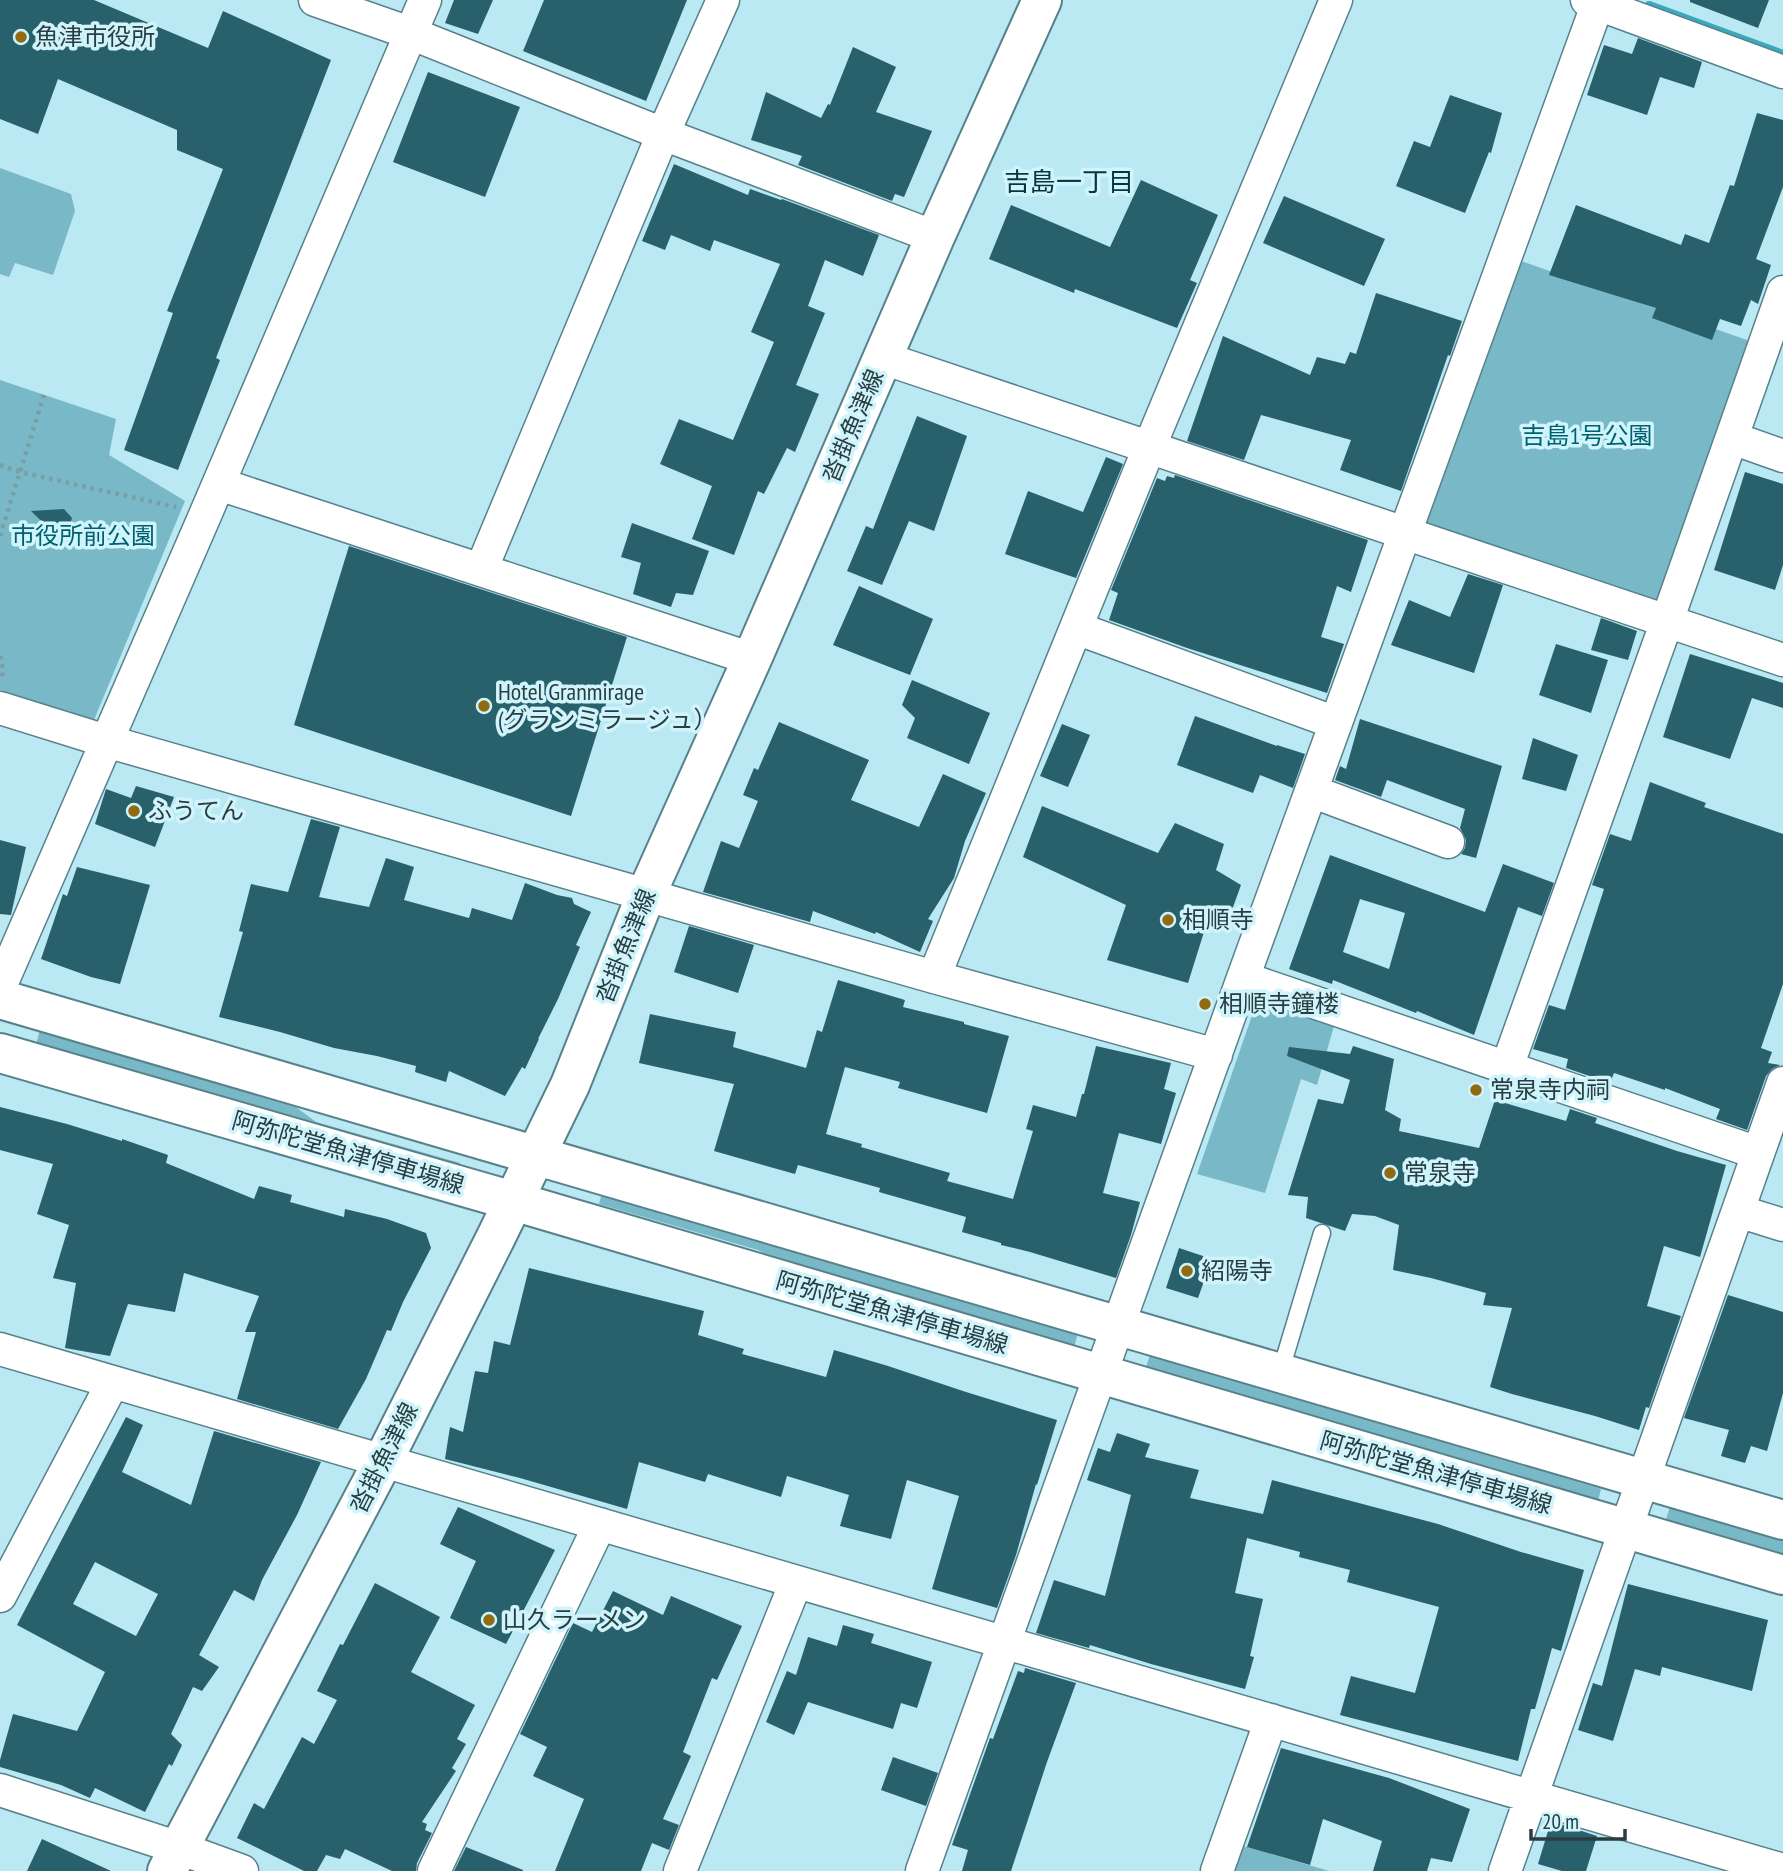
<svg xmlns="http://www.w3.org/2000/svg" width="1783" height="1871" viewBox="0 0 1783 1871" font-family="'PT Sans Narrow','Noto Sans JP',sans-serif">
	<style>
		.green { fill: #79b8c6 }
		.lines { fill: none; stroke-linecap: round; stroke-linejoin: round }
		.stream { stroke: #3aa8bd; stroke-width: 10 }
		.building { fill: #28606b; fill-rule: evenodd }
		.service-casing { stroke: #57828b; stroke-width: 19 }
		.minor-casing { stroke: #57828b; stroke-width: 35 }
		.secondary-casing { stroke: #57828b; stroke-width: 42 }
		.path { stroke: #7b9da5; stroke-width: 4.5; stroke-dasharray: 3.5 5; stroke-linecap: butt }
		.service { stroke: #fff; stroke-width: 16 }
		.minor { stroke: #fff; stroke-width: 32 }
		.secondary { stroke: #fff; stroke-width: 38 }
		.poi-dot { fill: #916b12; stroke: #cff4fc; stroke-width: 2.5 }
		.labels { text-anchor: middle; stroke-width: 7; stroke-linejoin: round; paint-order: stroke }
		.poi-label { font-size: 24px; fill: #2a3d41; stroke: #cff4fc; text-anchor: start }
		.street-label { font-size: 24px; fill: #2a3d41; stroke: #cff4fc }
		.park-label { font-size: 24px; fill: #00606e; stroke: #cff4fc }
		.neighbourhood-label { font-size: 26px; fill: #05353d; stroke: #cff4fc }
	</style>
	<rect width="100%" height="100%" fill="#bae8f3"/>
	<!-- green -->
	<path class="green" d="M 0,168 L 71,194 L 75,211 L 53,275 L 15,263 L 9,277 L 0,274 Z
		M 1507,256 L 1764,346 L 1667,621 L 1406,533 Z
		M 0,380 L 116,419 L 109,455 L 185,501 L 94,720 L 0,690 Z
		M 1266,1004 L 1334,1026 L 1317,1085 L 1301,1079 L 1265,1193 L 1197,1174 L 1255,1007 Z
		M 40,1030 L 288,1101 L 316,1122 L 460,1163 L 458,1173 L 35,1048 Z
		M 602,1193 L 1078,1333 L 1073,1351 L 804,1275 L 758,1250 L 599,1204 Z
		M 1150,1355 L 1601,1489 L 1597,1505 L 1144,1373 Z
		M 1671,1503 L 1783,1537 L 1783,1558 L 1665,1523 Z
		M 1241,1846 L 1247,1847 L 1329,1871 L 1233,1871 Z"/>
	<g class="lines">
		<!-- stream -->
		<path class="stream" d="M 1649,6 L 1783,55"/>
	</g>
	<!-- building -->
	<path class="building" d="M 0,0 L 94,0 L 208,48 L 223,11 L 331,60 L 216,358 L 220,360 L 178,470 L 124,450 L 173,313 L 167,311 L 223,169 L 177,150 L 177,130 L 58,79 L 38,134 L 0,119 Z
		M 454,0 L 493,0 L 478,34 L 445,23 Z
		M 544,0 L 687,0 L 646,101 L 523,51 Z
		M 1690,0 L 1769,0 L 1758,28 L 1690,2 Z
		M 1638,38 L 1702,62 L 1694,88 L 1660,77 L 1647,115 L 1587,95 L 1604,45 L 1632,54 Z
		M 853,47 L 896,67 L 876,112 L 932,131 L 904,197 L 895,194 L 892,201 L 798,165 L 802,156 L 751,140 L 766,92 L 821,118 L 828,104 L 830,105 Z
		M 428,72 L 520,107 L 485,197 L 393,162 Z
		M 1450,95 L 1502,113 L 1491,153 L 1489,152 L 1465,213 L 1396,186 L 1414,141 L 1430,147 Z
		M 1757,113 L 1783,120 L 1783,187 L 1756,259 L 1771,265 L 1758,304 L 1751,300 L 1741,326 L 1720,319 L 1712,340 L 1652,318 L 1656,308 L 1549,275 L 1576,205 L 1681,245 L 1685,234 L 1709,243 L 1730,185 L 1734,186 Z
		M 674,164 L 748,195 L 750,189 L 781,200 L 782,199 L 879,235 L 863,276 L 825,260 L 808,306 L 825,313 L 796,385 L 819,394 L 795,452 L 787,448 L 764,494 L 758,491 L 734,555 L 692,539 L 712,486 L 660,464 L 679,419 L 733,440 L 774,342 L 751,332 L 780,264 L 714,240 L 710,251 L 671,235 L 665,250 L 642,241 Z
		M 1141,180 L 1218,215 L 1190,280 L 1197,283 L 1177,328 L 1075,289 L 1074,293 L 989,259 L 1011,205 L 1110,247 Z
		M 1284,196 L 1385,239 L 1364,286 L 1263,243 Z
		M 1376,293 L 1462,321 L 1450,356 L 1448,355 L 1401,491 L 1340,470 L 1351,440 L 1261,415 L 1244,460 L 1187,441 L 1223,336 L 1310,375 L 1317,357 L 1345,364 L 1350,352 L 1356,354 Z
		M 917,416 L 967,436 L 934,531 L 909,521 L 882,585 L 847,571 L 866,526 L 873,529 Z
		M 1106,457 L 1123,464 L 1076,578 L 1005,554 L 1028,491 L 1083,512 Z
		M 1745,472 L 1783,484 L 1783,565 L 1775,590 L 1714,570 Z
		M 1175,475 L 1368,540 L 1351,592 L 1337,586 L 1321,637 L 1344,644 L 1327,693 L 1187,648 L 1109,620 L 1118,593 L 1111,590 L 1157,478 L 1165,481 L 1167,476 L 1174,478 Z
		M 64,509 L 72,518 L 64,543 L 31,511 Z
		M 632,523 L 709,551 L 693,595 L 676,593 L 671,607 L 633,594 L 641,563 L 621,557 Z
		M 349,546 L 627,637 L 571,816 L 294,725 Z
		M 1468,574 L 1503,585 L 1474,673 L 1391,645 L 1409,600 L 1450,617 Z
		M 859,586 L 933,619 L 910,675 L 833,645 Z
		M 1601,618 L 1637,631 L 1628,660 L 1591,650 Z
		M 1556,644 L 1608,660 L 1591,713 L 1539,695 Z
		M 1690,654 L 1783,683 L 1783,708 L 1752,698 L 1730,759 L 1663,737 Z
		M 912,680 L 990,713 L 969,764 L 907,738 L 915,718 L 902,705 Z
		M 1195,716 L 1277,746 L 1277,745 L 1305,754 L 1293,788 L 1260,775 L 1253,793 L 1177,765 Z
		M 1360,719 L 1502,766 L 1476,858 L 1461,854 L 1465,848 L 1466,840 L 1460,828 L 1465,809 L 1387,780 L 1381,797 L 1335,780 L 1340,766 L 1346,769 Z
		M 779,722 L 869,760 L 851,800 L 919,827 L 943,774 L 986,793 L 965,841 L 954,878 L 928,919 L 933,921 L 920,952 L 876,932 L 875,934 L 813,911 L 810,922 L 703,892 L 721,841 L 739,848 L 758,801 L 743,795 L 754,768 L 758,770 Z
		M 1062,724 L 1090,735 L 1068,787 L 1040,776 Z
		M 1533,738 L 1578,755 L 1566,791 L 1522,779 Z
		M 1650,782 L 1706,803 L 1704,807 L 1783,834 L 1783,984 L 1761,1048 L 1772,1052 L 1768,1063 L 1780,1065 L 1772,1069 L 1766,1076 L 1747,1130 L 1716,1119 L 1720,1109 L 1665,1088 L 1665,1090 L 1614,1073 L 1610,1083 L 1566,1068 L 1568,1059 L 1533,1049 L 1549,1005 L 1565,1010 L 1604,889 L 1592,885 L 1610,834 L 1631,841 Z
		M 136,786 L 174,797 L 155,847 L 95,824 L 106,789 L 131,798 Z
		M 1042,806 L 1158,853 L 1175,823 L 1224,844 L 1216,870 L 1241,885 L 1228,921 L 1209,916 L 1188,983 L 1107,960 L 1126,905 L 1023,857 Z
		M 311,819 L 340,827 L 319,897 L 369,907 L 386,858 L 414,867 L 404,900 L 469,918 L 472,908 L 512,920 L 525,883 L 557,895 L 572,898 L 574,904 L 591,912 L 576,945 L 580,947 L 558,999 L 538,1039 L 539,1039 L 525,1069 L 522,1067 L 505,1096 L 449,1071 L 446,1082 L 415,1072 L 416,1066 L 377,1056 L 334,1048 L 280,1032 L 219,1017 L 243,932 L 239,931 L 251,884 L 288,892 Z
		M 0,840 L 26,847 L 11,915 L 0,914 Z
		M 1330,855 L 1485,912 L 1503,864 L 1554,883 L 1542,916 L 1518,907 L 1474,1035 L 1417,1011 L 1416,1013 L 1333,980 L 1332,984 L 1289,969 ZM 1360,899 L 1405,913 L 1389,969 L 1343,952 Z
		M 77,867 L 150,885 L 120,984 L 91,977 L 41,959 L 63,894 L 67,896 Z
		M 689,926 L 754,945 L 738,993 L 674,972 Z
		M 838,980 L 905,1000 L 903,1007 L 964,1022 L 964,1024 L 1009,1036 L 987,1113 L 898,1088 L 900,1082 L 845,1067 L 826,1134 L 862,1144 L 861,1147 L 950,1173 L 947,1181 L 1013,1199 L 1033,1131 L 1026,1129 L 1033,1105 L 1076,1117 L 1082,1094 L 1084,1094 L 1096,1046 L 1171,1063 L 1164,1089 L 1176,1093 L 1161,1144 L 1119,1133 L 1103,1193 L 1140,1202 L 1131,1235 L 1116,1278 L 1030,1252 L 1001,1245 L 1001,1243 L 962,1232 L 966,1217 L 879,1192 L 880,1188 L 798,1165 L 795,1174 L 714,1151 L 734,1084 L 639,1063 L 650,1014 L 736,1032 L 733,1047 L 806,1068 L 817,1030 L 822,1032 Z
		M 1353,1046 L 1394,1059 L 1385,1110 L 1401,1119 L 1399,1131 L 1479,1148 L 1495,1100 L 1566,1121 L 1570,1109 L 1597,1118 L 1595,1123 L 1677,1151 L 1726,1165 L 1700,1257 L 1664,1246 L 1647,1306 L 1681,1316 L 1649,1408 L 1646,1407 L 1639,1430 L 1595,1416 L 1512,1394 L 1490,1387 L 1512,1308 L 1483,1305 L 1486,1293 L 1431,1278 L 1393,1270 L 1399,1225 L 1375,1216 L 1352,1214 L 1345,1231 L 1306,1218 L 1308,1197 L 1288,1195 L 1318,1099 L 1343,1104 L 1350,1080 L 1287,1056 L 1289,1047 L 1350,1054 Z
		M 0,1107 L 67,1124 L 122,1141 L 122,1139 L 168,1155 L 166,1163 L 254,1199 L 259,1186 L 292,1195 L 290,1202 L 344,1217 L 345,1209 L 387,1219 L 426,1233 L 431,1248 L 403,1302 L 391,1331 L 387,1330 L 366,1379 L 338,1429 L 237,1399 L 256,1332 L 245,1332 L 259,1296 L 184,1273 L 175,1312 L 128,1304 L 110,1356 L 65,1348 L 76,1283 L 53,1278 L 69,1225 L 37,1214 L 53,1164 L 0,1150 Z
		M 1179,1248 L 1212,1259 L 1198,1298 L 1166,1288 Z
		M 529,1268 L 704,1311 L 698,1335 L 744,1349 L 742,1354 L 826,1377 L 834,1350 L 888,1366 L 966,1392 L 1057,1420 L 1037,1485 L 1036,1484 L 1016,1555 L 997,1608 L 932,1589 L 959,1496 L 907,1480 L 891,1539 L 840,1526 L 849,1495 L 787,1476 L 781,1497 L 708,1474 L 705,1482 L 639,1462 L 627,1509 L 520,1478 L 445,1459 L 450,1427 L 463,1432 L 475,1371 L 488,1373 L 494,1341 L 510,1345 Z
		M 1728,1295 L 1783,1312 L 1783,1393 L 1767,1451 L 1751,1446 L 1745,1463 L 1721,1456 L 1729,1430 L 1684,1418 Z
		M 126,1417 L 143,1425 L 122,1472 L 191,1505 L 214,1431 L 321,1462 L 297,1515 L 262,1580 L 254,1601 L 234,1590 L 199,1655 L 219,1667 L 202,1691 L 193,1687 L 171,1734 L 182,1745 L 172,1766 L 169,1764 L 145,1812 L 95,1788 L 90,1798 L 61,1785 L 0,1767 L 0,1760 L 13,1714 L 77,1731 L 105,1672 L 17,1625 ZM 95,1562 L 158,1594 L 136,1636 L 73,1604 Z
		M 1117,1433 L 1150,1444 L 1145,1457 L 1199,1470 L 1190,1498 L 1263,1514 L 1272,1480 L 1438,1524 L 1521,1552 L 1584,1570 L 1561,1651 L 1552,1648 L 1535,1709 L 1531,1709 L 1518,1761 L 1340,1715 L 1351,1676 L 1415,1693 L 1439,1607 L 1347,1582 L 1350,1570 L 1299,1557 L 1300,1552 L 1247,1538 L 1235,1593 L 1263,1599 L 1250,1656 L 1254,1657 L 1245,1689 L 1151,1664 L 1090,1645 L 1089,1648 L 1036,1633 L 1054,1580 L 1105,1596 L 1131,1495 L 1087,1480 L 1098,1448 L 1110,1452 Z
		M 458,1507 L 555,1550 L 506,1644 L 450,1618 L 476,1561 L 440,1544 Z
		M 375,1583 L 440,1617 L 411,1672 L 475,1705 L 457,1739 L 466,1744 L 452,1768 L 456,1771 L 422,1822 L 427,1824 L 425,1830 L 432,1833 L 417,1863 L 416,1871 L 392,1871 L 345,1849 L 340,1859 L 326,1855 L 317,1871 L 304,1871 L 237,1838 L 254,1803 L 264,1809 L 302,1737 L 314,1744 L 337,1700 L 317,1691 L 340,1644 L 343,1645 Z
		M 1628,1584 L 1768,1620 L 1752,1691 L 1662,1667 L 1660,1676 L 1635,1669 L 1613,1741 L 1578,1730 L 1593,1683 L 1602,1686 Z
		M 613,1591 L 663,1615 L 671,1596 L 742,1626 L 717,1680 L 712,1678 L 683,1752 L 691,1756 L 663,1819 L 679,1825 L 669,1850 L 652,1843 L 641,1871 L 555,1871 L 584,1799 L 533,1776 L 547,1747 L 520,1734 L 573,1623 L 592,1632 Z
		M 843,1625 L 874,1634 L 871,1643 L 932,1662 L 917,1708 L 901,1703 L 893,1729 L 808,1702 L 794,1735 L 766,1722 L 787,1671 L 796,1675 L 808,1637 L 837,1646 Z
		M 1025,1668 L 1076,1683 L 1047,1762 L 1011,1871 L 962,1871 L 968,1850 L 952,1845 L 990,1738 L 993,1739 L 1018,1671 L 1024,1673 Z
		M 1281,1748 L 1389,1778 L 1470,1809 L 1452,1862 L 1431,1858 L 1427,1871 L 1373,1871 L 1382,1841 L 1323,1819 L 1310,1865 L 1247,1847 Z
		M 893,1757 L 938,1773 L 926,1806 L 881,1790 Z
		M 1551,1821 L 1597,1836 L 1586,1871 L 1562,1871 L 1538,1864 Z
		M 42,1839 L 111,1871 L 27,1871 Z
		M 466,1847 L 523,1870 L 523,1871 L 454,1871 Z"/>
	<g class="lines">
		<!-- service casing -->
		<g class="service-casing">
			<path id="service" d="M 1280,1373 L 1322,1233"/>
		</g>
		<!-- minor casing -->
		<g class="minor-casing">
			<path id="minor" d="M 315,0 L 410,33 L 663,134 L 935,237
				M 1587,0 L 1783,72
				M 883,358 L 1783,660
				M 1732,438 L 1783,456
				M 219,484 L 752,659
				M 481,570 L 663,134 L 723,0
				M 1076,628 L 1336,723
				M 0,708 L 106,741 L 934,977 L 1216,1055
				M 1311,791 L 1448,842
				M 934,977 L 1149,448 L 1336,0
				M 1243,978 L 1758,1153
				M 0,987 L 206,513 L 425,0
				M 1507,1067 L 1667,621 L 1783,292
				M 1738,1211 L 1783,1225
				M 0,1349 L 1783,1870
				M 0,1596 L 113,1382
				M 0,1790 L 179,1848 L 242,1871
				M 434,1871 L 600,1524
				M 680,1871 L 796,1582
				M 922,1871 L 1243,978 L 1599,0
				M 1217,1871 L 1271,1720
				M 1505,1871 L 1783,1083"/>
		</g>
		<!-- secondary casing -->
		<g class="secondary-casing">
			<path id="secondary" d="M 0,999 L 1783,1520
				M 0,1053 L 513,1201 L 1783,1575
				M 167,1871 L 383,1461 L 496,1237 L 570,1085 L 646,895 L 752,659 L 935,237 L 1042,0"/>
		</g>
		<!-- path -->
		<path class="path" d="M 0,465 L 20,472 L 176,507
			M 0,536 L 44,395
			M 0,656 L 3,669 L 2,679"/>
		<!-- service -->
		<use href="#service" class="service"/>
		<!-- minor -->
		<use href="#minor" class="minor"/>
		<!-- secondary -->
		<use href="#secondary" class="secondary"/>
	</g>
	<!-- markers -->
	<g class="poi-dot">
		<circle cx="21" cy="37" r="7"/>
		<circle cx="484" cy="706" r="7"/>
		<circle cx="134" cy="811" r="7"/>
		<circle cx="1168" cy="920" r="7"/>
		<circle cx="1205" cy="1004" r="7"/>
		<circle cx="1476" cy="1090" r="7"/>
		<circle cx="1390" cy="1173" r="7"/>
		<circle cx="1187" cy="1271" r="7"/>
		<circle cx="489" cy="1620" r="7"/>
	</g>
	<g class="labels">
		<!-- poi labels -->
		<g class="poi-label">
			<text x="35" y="45">魚津市役所</text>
			<text x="498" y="700">Hotel Granmirage<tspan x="498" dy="28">(グランミラージュ）</tspan></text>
			<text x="148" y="819">ふうてん</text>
			<text x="1182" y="928">相順寺</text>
			<text x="1219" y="1012">相順寺鐘楼</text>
			<text x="1490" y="1098">常泉寺内祠</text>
			<text x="1404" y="1181">常泉寺</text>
			<text x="1201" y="1279">紹陽寺</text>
			<text x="503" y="1628">山久ラーメン</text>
		</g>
		<!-- street labels -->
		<g class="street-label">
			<text transform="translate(853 426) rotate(-67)" y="8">沓掛魚津線</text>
			<text transform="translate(626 946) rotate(-68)" y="8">沓掛魚津線</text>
			<text transform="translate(348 1153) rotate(16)" y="8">阿弥陀堂魚津停車場線</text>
			<text transform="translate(892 1313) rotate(16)" y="8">阿弥陀堂魚津停車場線</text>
			<text transform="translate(384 1458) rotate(-63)" y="8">沓掛魚津線</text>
			<text transform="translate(1436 1473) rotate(16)" y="8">阿弥陀堂魚津停車場線</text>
		</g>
		<!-- park labels -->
		<g class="park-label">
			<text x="1587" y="444">吉島1号公園</text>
			<text x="83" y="544">市役所前公園</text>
		</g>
		<!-- neighbourhood labels -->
		<g class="neighbourhood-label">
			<text x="1069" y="191">吉島一丁目</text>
		</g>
	</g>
	<!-- scale -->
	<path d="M1531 1829v10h94v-10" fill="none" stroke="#2a3d41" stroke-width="3.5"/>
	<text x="1542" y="1829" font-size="21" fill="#2a3d41" stroke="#cff4fc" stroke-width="5" paint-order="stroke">20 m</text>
</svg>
